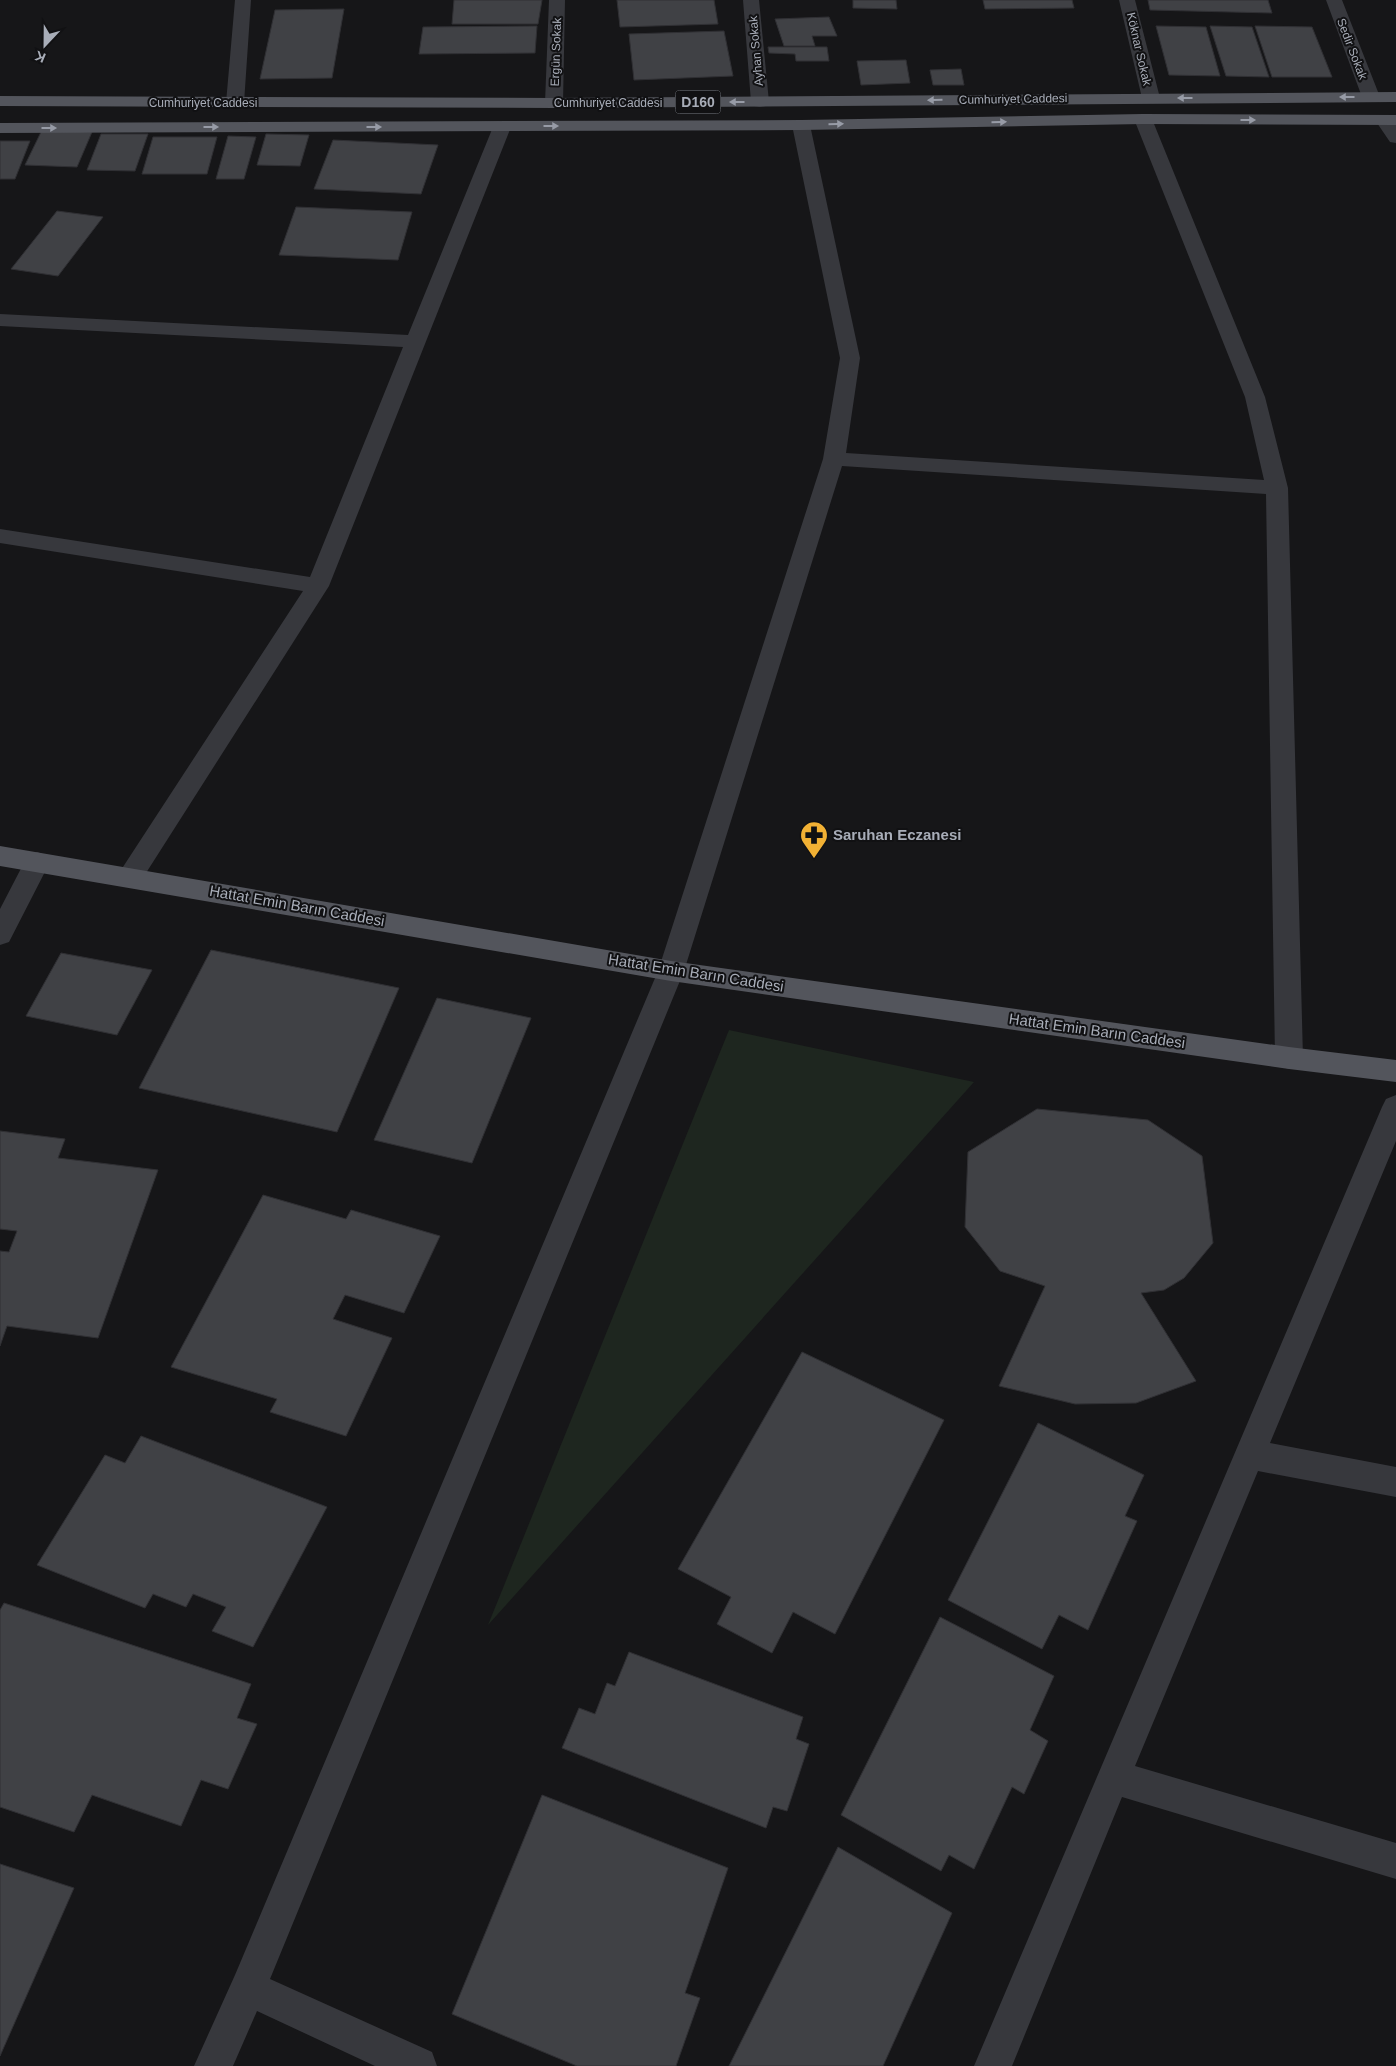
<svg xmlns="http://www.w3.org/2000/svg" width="1396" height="2066" viewBox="0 0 1396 2066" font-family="Helvetica,sans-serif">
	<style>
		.green { fill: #1e261f }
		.building { fill: #404145; stroke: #303034 }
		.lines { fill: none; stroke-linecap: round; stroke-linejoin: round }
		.minor { fill: #37383d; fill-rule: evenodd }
		.major { fill: #53555c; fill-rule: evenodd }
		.oneway { fill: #979ba6 }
		.labels { text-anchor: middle; stroke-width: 4; stroke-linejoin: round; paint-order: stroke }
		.far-street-label { font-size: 12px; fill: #a8adb8; stroke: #111113 }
		.shield { fill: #111113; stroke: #7b7e86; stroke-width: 1 }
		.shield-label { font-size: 14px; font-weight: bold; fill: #a8adb8 }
		.poi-label { font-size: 15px; font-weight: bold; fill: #a8adb8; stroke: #111113; text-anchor: start }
		.street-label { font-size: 15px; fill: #a8adb8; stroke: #111113 }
	</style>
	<rect width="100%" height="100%" fill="#161618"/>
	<!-- green -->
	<path class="green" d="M 729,1030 L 974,1082 L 488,1625 Z"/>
	<!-- building -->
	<path class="building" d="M 454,0 L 542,0 L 538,24 L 452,24 Z
		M 617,0 L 714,0 L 718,24 L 620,27 Z
		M 853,0 L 896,0 L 897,9 L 853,8 Z
		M 983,0 L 1072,0 L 1074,8 L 985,9 Z
		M 1148,0 L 1268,0 L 1272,13 L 1150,10 Z
		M 344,9 L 332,78 L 260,79 L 275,10 Z
		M 829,17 L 837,36 L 812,36 L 815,46 L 784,46 L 775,19 Z
		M 537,26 L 535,53 L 419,54 L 423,27 Z
		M 1156,26 L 1206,27 L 1220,76 L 1169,75 Z
		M 1210,26 L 1252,27 L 1269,77 L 1226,76 Z
		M 1255,26 L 1312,27 L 1332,77 L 1272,77 Z
		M 724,31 L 733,76 L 634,80 L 629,34 Z
		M 768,47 L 827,47 L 829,61 L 796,61 L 795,54 L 769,53 Z
		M 906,60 L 910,83 L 861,85 L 857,61 Z
		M 961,69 L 964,85 L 933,85 L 930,70 Z
		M 42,130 L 92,132 L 77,167 L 25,165 Z
		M 101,134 L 148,134 L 135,171 L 87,170 Z
		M 266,134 L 309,135 L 300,166 L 257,165 Z
		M 228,136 L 256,137 L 244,179 L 216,179 Z
		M 153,137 L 217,137 L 207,174 L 142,174 Z
		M 333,140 L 438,145 L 421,194 L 314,189 Z
		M 0,141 L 30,141 L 15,179 L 0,179 Z
		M 296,207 L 412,212 L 398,260 L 279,255 Z
		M 57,211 L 103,217 L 58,276 L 11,269 Z
		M 211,950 L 399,988 L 337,1132 L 139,1088 Z
		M 61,953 L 152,970 L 117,1035 L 26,1016 Z
		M 437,998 L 531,1018 L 472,1163 L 374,1140 Z
		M 1037,1109 L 1148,1120 L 1202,1156 L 1213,1243 L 1184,1278 L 1164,1290 L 1141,1293 L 1196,1381 L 1136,1403 L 1075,1404 L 999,1386 L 1045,1286 L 1000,1271 L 965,1227 L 968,1152 Z
		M 0,1131 L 65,1139 L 58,1158 L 158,1170 L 98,1338 L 7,1326 L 0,1346 L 0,1251 L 9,1252 L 17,1231 L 0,1229 Z
		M 263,1195 L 346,1219 L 351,1210 L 440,1236 L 404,1313 L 345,1295 L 333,1319 L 392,1338 L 346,1436 L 270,1412 L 277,1399 L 171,1367 Z
		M 802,1352 L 944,1420 L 835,1634 L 793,1612 L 772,1653 L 717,1624 L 731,1597 L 678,1569 Z
		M 1038,1423 L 1144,1475 L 1125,1516 L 1137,1521 L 1088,1630 L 1059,1615 L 1042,1649 L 948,1600 Z
		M 141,1436 L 327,1507 L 253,1647 L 212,1631 L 226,1607 L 193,1594 L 186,1607 L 153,1594 L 145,1608 L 37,1565 L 105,1455 L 125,1463 Z
		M 4,1603 L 251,1684 L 237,1718 L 257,1724 L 228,1789 L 201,1780 L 181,1826 L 92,1795 L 74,1832 L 0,1807 L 0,1610 Z
		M 940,1617 L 1054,1676 L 1030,1730 L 1048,1741 L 1024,1794 L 1012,1787 L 974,1869 L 949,1855 L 941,1871 L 841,1815 Z
		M 629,1652 L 803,1717 L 796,1739 L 809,1744 L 787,1811 L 773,1807 L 766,1828 L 562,1748 L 579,1708 L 595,1714 L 607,1683 L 615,1686 Z
		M 542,1795 L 728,1868 L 685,1993 L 700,1998 L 676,2066 L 577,2066 L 452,2014 Z
		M 838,1847 L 952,1913 L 883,2066 L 729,2066 Z
		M 0,1864 L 74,1888 L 0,2056 Z"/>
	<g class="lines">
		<!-- minor -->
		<path class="minor" d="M 235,0 L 251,0 L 244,103 L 241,107 L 235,108 L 229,107 L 226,103 Z
			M 549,0 L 565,0 L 563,103 L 560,107 L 554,108 L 548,107 L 545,103 Z
			M 743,0 L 759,0 L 769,102 L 766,106 L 760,107 L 754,106 L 751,102 Z
			M 1119,0 L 1135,0 L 1160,98 L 1157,102 L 1151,103 L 1145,102 L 1142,98 Z
			M 1326,0 L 1342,0 L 1380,97 L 1377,101 L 1371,102 L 1365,101 L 1362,97 Z
			M 1143,114 L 1149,115 L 1152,119 L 1265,397 L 1288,488 L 1303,1058 L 1299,1066 L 1289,1069 L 1279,1066 L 1275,1058 L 1266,494 L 842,466 L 684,971 L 270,1979 L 432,2052 L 437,2066 L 375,2066 L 257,2011 L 233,2066 L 194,2066 L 235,1975 L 658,971 L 823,459 L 840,358 L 792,125 L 795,121 L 801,120 L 807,121 L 810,125 L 860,358 L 846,453 L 1264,480 L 1245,397 L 1134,119 L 1137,115 Z
			M 1384,115 L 1390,116 L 1396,124 L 1396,143 L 1390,142 L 1375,120 L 1378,116 Z
			M 502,122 L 508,123 L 511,127 L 329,586 L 139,884 L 130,887 L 121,884 L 117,877 L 121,870 L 303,591 L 0,543 L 0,529 L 310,577 L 403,347 L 0,326 L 0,314 L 408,335 L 493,127 L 496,123 Z
			M 37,852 L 46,855 L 50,862 L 9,942 L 0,945 L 0,909 L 28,855 Z
			M 1396,1095 L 1396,1141 L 1270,1443 L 1396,1467 L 1396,1497 L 1258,1471 L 1135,1766 L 1396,1843 L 1396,1879 L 1122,1797 L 1012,2066 L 974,2066 L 1382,1107 L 1386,1099 Z"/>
		<!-- major -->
		<path class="major" d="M 1396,92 L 1396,102 L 554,108 L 0,106 L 0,96 L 554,98 Z
			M 1143,114 L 1396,115 L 1396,125 L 1143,124 L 801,130 L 0,133 L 0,123 L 801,120 Z
			M 0,846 L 671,961 L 1289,1047 L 1396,1060 L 1396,1082 L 1289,1069 L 671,981 L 0,866 Z"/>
	</g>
	<!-- one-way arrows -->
	<defs><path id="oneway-solid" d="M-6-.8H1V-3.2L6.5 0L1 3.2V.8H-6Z" transform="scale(1.25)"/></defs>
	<g class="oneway">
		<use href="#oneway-solid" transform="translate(1347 97) rotate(180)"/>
		<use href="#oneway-solid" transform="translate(1185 98) rotate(180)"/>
		<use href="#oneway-solid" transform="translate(935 100) rotate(179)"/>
		<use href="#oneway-solid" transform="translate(737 102) rotate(180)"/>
		<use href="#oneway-solid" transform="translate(1248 120)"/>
		<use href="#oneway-solid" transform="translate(999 122) rotate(-1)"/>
		<use href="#oneway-solid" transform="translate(836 124) rotate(-1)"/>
		<use href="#oneway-solid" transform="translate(551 126)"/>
		<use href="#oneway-solid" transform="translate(211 127)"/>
		<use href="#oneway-solid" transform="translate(374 127)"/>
		<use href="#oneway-solid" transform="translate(49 128)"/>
	</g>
	<!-- icons -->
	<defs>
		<g id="pharmacy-pin" transform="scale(1.4375)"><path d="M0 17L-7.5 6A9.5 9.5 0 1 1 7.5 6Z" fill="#f2b134" stroke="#111113"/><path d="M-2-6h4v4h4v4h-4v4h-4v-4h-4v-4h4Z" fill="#111"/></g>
	</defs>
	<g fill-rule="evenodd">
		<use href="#pharmacy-pin" x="814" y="835"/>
	</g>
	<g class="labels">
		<!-- far-street labels -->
		<g class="far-street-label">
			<text transform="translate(1139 49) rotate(77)" y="4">Köknar Sokak</text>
			<text transform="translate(1352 49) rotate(69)" y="4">Sedir Sokak</text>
			<text transform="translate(756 51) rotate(-95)" y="4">Ayhan Sokak</text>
			<text transform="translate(556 52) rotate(-88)" y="4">Ergün Sokak</text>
			<text transform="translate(1013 99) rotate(-1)" y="4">Cumhuriyet Caddesi</text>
			<text x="203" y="107">Cumhuriyet Caddesi</text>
			<text x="608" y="107">Cumhuriyet Caddesi</text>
		</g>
		<!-- shield labels -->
		<rect class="shield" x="675.5" y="90.5" width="45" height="23" rx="4"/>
		<g class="shield-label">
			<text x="698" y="107">D160</text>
		</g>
		<!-- poi labels -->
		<g class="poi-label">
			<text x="833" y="840">Saruhan Eczanesi</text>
		</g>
		<!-- street labels -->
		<g class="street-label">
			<text transform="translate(297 906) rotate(10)" y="5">Hattat Emin Barın Caddesi</text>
			<text transform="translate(696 973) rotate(9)" y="5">Hattat Emin Barın Caddesi</text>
			<text transform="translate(1097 1031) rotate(8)" y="5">Hattat Emin Barın Caddesi</text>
		</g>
	</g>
	<!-- north arrow -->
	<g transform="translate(45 45) rotate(202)" stroke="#111113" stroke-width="4" paint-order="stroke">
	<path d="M0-4L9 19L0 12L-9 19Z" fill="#a8adb8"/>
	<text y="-8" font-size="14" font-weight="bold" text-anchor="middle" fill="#a8adb8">K</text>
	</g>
</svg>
